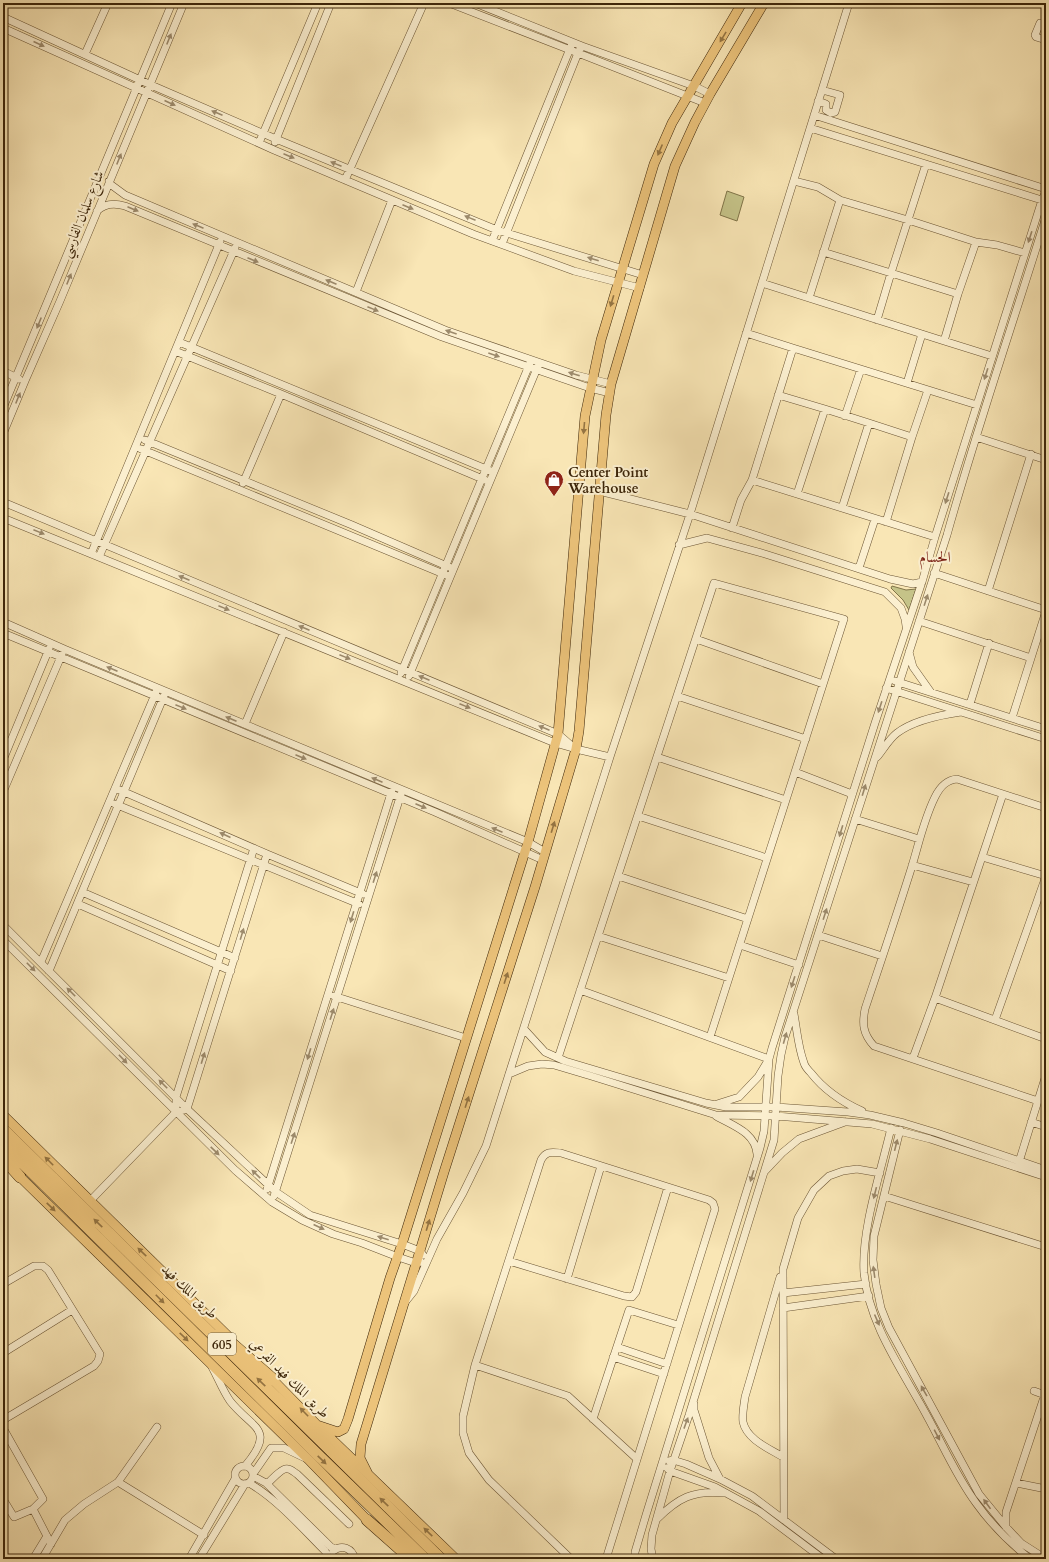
<svg xmlns="http://www.w3.org/2000/svg" width="1049" height="1562" viewBox="0 0 1049 1562" font-family="Cardo,Amiri,serif">
	<style>
		.green { fill: #c5c388; stroke: #807448 }
		.lines { fill: none; stroke-linecap: round; stroke-linejoin: round }
		.minor-casing { stroke: #6b5534; stroke-width: 8 }
		.major-casing { stroke: #3c2509; stroke-width: 10 }
		.highway-casing { stroke: #3c2509; stroke-width: 12 }
		.minor { stroke: #fbefcf; stroke-width: 7 }
		.major { stroke: #ecc37a; stroke-width: 9 }
		.highway { stroke: #ecc37a; stroke-width: 11 }
		.oneway { fill: #947442 }
		.oneway2 { fill: #9c8a6c }
		.labels { text-anchor: middle; stroke-width: 4; stroke-linejoin: round; paint-order: stroke }
		.shield { fill: #fbefcf; stroke: #756244; stroke-width: 1 }
		.shield-label { font-size: 13px; font-weight: bold; fill: #3c2509 }
		.street-label { font-size: 14px; fill: #3c2509; stroke: #fbefcf }
		.poi-label { font-size: 14px; font-weight: bold; fill: #3c2509; stroke: #fbefcf; text-anchor: start }
		.neighbourhood-label { font-size: 15px; fill: #7a1f14; stroke: #fbefcf }
	</style>
	<rect width="100%" height="100%" fill="#f9e6b5"/>
	<filter id="stains"><feTurbulence type="fractalNoise" baseFrequency=".005" numOctaves="4"/><feColorMatrix values="0 0 0 0 .2 0 0 0 0 .09 0 0 0 0 .02 0 0 0 .5 -.17"/></filter>
	<radialGradient id="worn" r=".72"><stop offset=".6" stop-color="#630" stop-opacity="0"/><stop offset="1" stop-color="#630" stop-opacity=".3"/></radialGradient>
	<!-- green -->
	<path class="green" d="M 727,191 L 744,197 L 737,221 L 720,215 Z
		M 892,586 L 906,590 L 916,589 L 909,610 L 903,600 L 891,588 Z"/>
	<g class="lines">
		<!-- minor casing -->
		<g class="minor-casing">
			<path id="minor" d="M 449,3 L 578,53 L 502,244
				M 475,3 L 582,46 L 694,86 L 710,94
				M 3,17 L 151,85 L 276,139 L 497,230 L 643,275
				M 1046,23 L 1040,23 L 1035,35 L 1036,37 L 1046,40
				M 3,28 L 274,150 L 473,234 L 574,271 L 640,288
				M 580,49 L 578,53 L 705,103
				M 85,54 L 108,3
				M 818,101 L 826,104 L 826,110 L 831,113 L 835,112 L 840,95 L 822,90
				M 814,115 L 1046,189
				M 810,128 L 1045,201
				M 275,142 L 331,3
				M 259,143 L 318,3
				M 345,180 L 424,3
				M 109,181 L 110,184 L 125,195 L 445,330 L 576,375 L 611,384
				M 794,181 L 818,187 L 840,200
				M 97,211 C 105,203 115,203 125,206 L 442,337 L 590,388 L 610,393
				M 492,241 L 571,46
				M 976,242 L 997,245 L 1025,253
				M 823,252 L 891,273 L 908,220 L 976,242 L 958,294
				M 762,283 L 922,334 L 907,383
				M 356,292 L 392,200
				M 809,298 L 840,200 L 908,220 L 926,164
				M 877,320 L 891,273 L 958,294 L 944,341 L 922,334
				M 746,333 L 793,348
				M 944,341 L 992,356
				M 179,342 L 491,471
				M 175,351 L 281,394 L 485,480
				M 3,371 L 19,379
				M 778,395 L 825,409
				M 3,408 L 172,3
				M 845,416 L 861,369
				M 3,434 L 25,381 L 60,301 L 184,3
				M 976,437 L 1046,460
				M 145,440 L 352,525 L 449,567
				M 141,449 L 446,575
				M 243,483 L 281,394
				M 599,491 L 690,514 L 890,579 L 913,584 L 922,582
				M 797,494 L 825,409 L 869,423
				M 3,502 L 558,734 L 573,747
				M 842,508 L 869,423 L 912,437 L 928,390
				M 3,518 L 555,743 L 576,749 L 610,757 L 486,1146 L 463,1193 L 437,1239 L 414,1291 L 406,1301
				M 886,522 L 912,437
				M 732,528 L 741,500 L 752,480
				M 935,537 L 752,480 L 793,348 L 977,405
				M 679,545 L 707,538 L 765,554 L 885,592 L 901,608 L 905,619 L 906,626
				M 91,554 L 220,242
				M 99,557 L 235,248
				M 859,568 L 875,519
				M 934,573 L 1046,610
				M 988,591 L 1031,454
				M 919,621 L 1031,658
				M 3,622 L 64,649 L 528,842 L 545,852
				M 3,633 L 435,812 L 543,860
				M 696,639 L 823,684
				M 909,652 L 913,667 L 930,691
				M 401,673 L 530,363
				M 409,676 L 538,366
				M 895,681 L 1046,729
				M 886,688 L 1046,739
				M 677,696 L 806,739
				M 970,704 L 989,643
				M 1012,718 L 1046,611
				M 245,724 L 284,632
				M 610,757 L 690,514 L 849,3
				M 657,757 L 786,800
				M 877,757 C 883,750 889,739 897,733 C 914,720 940,715 961,712
				M 3,760 L 49,649
				M 795,772 L 852,794
				M 3,792 L 62,654
				M 115,804 L 359,904
				M 638,816 L 767,858
				M 855,819 L 919,839
				M 267,854 L 363,894
				M 982,857 L 1046,876
				M 912,865 L 973,882
				M 618,876 L 748,919
				M 82,892 L 235,958
				M 78,904 L 231,971
				M 3,925 L 187,1109 L 276,1192 L 310,1215 L 402,1244 L 420,1251 L 423,1255
				M 818,935 L 882,956
				M 598,936 L 729,978
				M 3,940 L 235,1170 L 272,1202 L 302,1220 L 333,1234 L 362,1243 L 398,1257 L 416,1263 L 421,1262
				M 740,945 L 799,965
				M 41,962 L 156,692
				M 49,971 L 164,696
				M 580,990 L 769,1059 L 758,1077 L 739,1097 L 717,1104
				M 334,996 L 466,1038
				M 935,998 L 1046,1039
				M 794,1014 C 797,1030 798,1047 804,1063 C 805,1067 808,1070 811,1073 C 825,1091 842,1102 862,1111
				M 995,1020 L 1046,876
				M 524,1029 L 545,1052 L 565,1061 L 706,1103 L 726,1107 L 776,1107 L 848,1112 L 870,1115 L 904,1123 L 937,1133 L 1046,1170
				M 558,1058 L 714,583 L 844,619 L 710,1037
				M 913,1058 L 935,998 L 1003,794
				M 509,1074 L 528,1066 L 542,1064 L 554,1065 L 591,1076 L 716,1115 L 776,1116 L 872,1124 L 930,1139 L 1046,1177
				M 1038,1101 L 874,1046 C 863,1034 862,1024 865,1009 C 881,961 897,914 912,866 C 919,843 924,819 935,797 C 940,787 946,780 957,779 L 1046,808
				M 176,1112 L 176,1097 L 254,848
				M 716,1116 C 733,1126 755,1132 757,1154
				M 1031,1122 L 1046,1127
				M 891,1128 C 881,1171 861,1230 864,1273 C 869,1325 903,1371 927,1416 C 943,1445 956,1476 976,1503 C 991,1524 1010,1543 1030,1559
				M 900,1130 L 874,1236 L 873,1260 L 876,1284 L 881,1308 L 889,1328 L 979,1494 L 1006,1527 L 1021,1543 L 1046,1559
				M 1019,1162 L 1046,1075
				M 765,1171 L 782,1153 L 799,1139 L 845,1122
				M 267,1189 L 392,790
				M 274,1196 L 401,794
				M 884,1196 L 1046,1247
				M 90,1201 L 176,1112 L 187,1109 L 267,854 L 115,788
				M 509,1261 L 624,1296 L 632,1297 L 636,1292 L 668,1187
				M 780,1277 L 745,1397 C 744,1405 742,1414 743,1422 C 747,1440 770,1449 783,1457
				M 567,1279 L 601,1166
				M 3,1284 L 34,1266 L 43,1266 L 48,1270 L 100,1354 L 98,1361 L 94,1366 L 3,1420
				M 783,1293 L 866,1284
				M 783,1308 L 869,1296
				M 617,1347 L 667,1364
				M 3,1353 L 72,1310
				M 613,1357 L 664,1374
				M 475,1365 L 541,1160 C 546,1151 551,1152 561,1153 L 709,1200 L 713,1203 L 715,1209 L 606,1559
				M 212,1367 C 218,1378 223,1391 230,1401 C 252,1429 277,1428 245,1466
				M 1034,1391 L 1045,1395
				M 694,1404 L 694,1410 L 709,1458 L 720,1479
				M 593,1419 L 629,1310 L 678,1325
				M 3,1428 L 43,1499 L 33,1509
				M 669,1461 L 673,1460 L 686,1464 L 720,1479 L 752,1496 L 836,1559
				M235 1475a9 9 0 1 1 18 0a9 9 0 1 1-18 0Z
				M 667,1468 L 670,1471 L 715,1487 L 759,1511 L 823,1559
				M 253,1474 L 271,1448 L 284,1448 L 305,1458
				M 253,1476 L 266,1483 L 331,1547 L 335,1549
				M 118,1482 L 157,1427
				M 249,1483 C 277,1499 302,1528 325,1551 L 329,1558
				M 1016,1483 L 1046,1489
				M 267,1484 C 271,1480 283,1467 288,1469 C 291,1469 295,1473 297,1474 L 349,1524
				M 3,1499 L 14,1517 L 33,1509 L 51,1544
				M 657,1519 C 678,1498 693,1490 724,1493
				M 784,1520 L 783,1269 L 798,1218 L 814,1190 L 829,1176 L 843,1171 L 857,1169 L 880,1173
				M 1006,1527 L 1006,1512 L 1046,1391
				M 333,1551 C 342,1544 352,1548 355,1559
				M 33,1559 L 47,1536
				M 42,1559 L 65,1520 L 84,1504 L 118,1482 L 204,1535
				M 189,1559 L 235,1479
				M 199,1559 L 245,1484
				M 571,1559 L 489,1480 L 469,1453 L 463,1433 L 463,1416 L 475,1365 L 568,1396 L 637,1459
				M 635,1559 L 635,1552 L 646,1515 L 760,1148 L 764,1131 L 769,1059 L 772,1048 L 875,723 L 922,582 L 935,537 L 1042,200 L 1046,191
				M 653,1559 L 651,1549 L 652,1535 L 670,1471 L 689,1415 L 774,1140 L 778,1076 L 781,1055 L 785,1037 L 947,535 C 977,428 1013,323 1046,217"/>
		</g>
		<!-- major casing -->
		<g class="major-casing">
			<path id="major" d="M 3,1115 L 228,1336
				M 16,1173 L 310,1461 L 372,1525
				M 270,1377 L 317,1425 L 456,1559
				M 317,1425 L 338,1432 L 344,1429 L 348,1419 L 390,1278 L 402,1244 L 528,842 L 558,734 L 585,416 L 601,340 L 654,164 L 672,123 L 742,3
				M 368,1474 L 360,1458 L 361,1444 L 444,1172 L 535,887 L 576,749 L 579,731 L 606,415 L 611,384 L 675,166 L 695,122 L 710,94 L 764,3"/>
		</g>
		<!-- highway casing -->
		<g class="highway-casing">
			<path id="highway" d="M 3,1129 L 441,1559
				M 3,1144 L 316,1453 L 425,1559
				M 3,1158 L 20,1177
				M 220,1333 L 274,1380
				M 367,1520 L 411,1559"/>
		</g>
		<!-- minor -->
		<use href="#minor" class="minor"/>
		<!-- major -->
		<use href="#major" class="major"/>
		<!-- highway -->
		<use href="#highway" class="highway"/>
	</g>
	<!-- one-way arrows -->
	<defs><path id="oneway-solid" d="M-6-.8H1V-3.2L6.5 0L1 3.2V.8H-6Z"/></defs>
	<g class="oneway">
		<use href="#oneway-solid" transform="translate(723 37) rotate(121)"/>
		<use href="#oneway-solid" transform="translate(660 150) rotate(113)"/>
		<use href="#oneway-solid" transform="translate(612 301) rotate(107)"/>
		<use href="#oneway-solid" transform="translate(584 428) rotate(95)"/>
		<use href="#oneway-solid" transform="translate(553 827) rotate(-73)"/>
		<use href="#oneway-solid" transform="translate(506 978) rotate(-72)"/>
		<use href="#oneway-solid" transform="translate(467 1102) rotate(-72)"/>
		<use href="#oneway-solid" transform="translate(49 1161) rotate(-135)"/>
		<use href="#oneway-solid" transform="translate(51 1207) rotate(44)"/>
		<use href="#oneway-solid" transform="translate(98 1223) rotate(-136)"/>
		<use href="#oneway-solid" transform="translate(428 1225) rotate(-73)"/>
		<use href="#oneway-solid" transform="translate(142 1252) rotate(-136)"/>
		<use href="#oneway-solid" transform="translate(160 1299) rotate(45)"/>
		<use href="#oneway-solid" transform="translate(184 1337) rotate(44)"/>
		<use href="#oneway-solid" transform="translate(261 1382) rotate(-136)"/>
		<use href="#oneway-solid" transform="translate(304 1412) rotate(-134)"/>
		<use href="#oneway-solid" transform="translate(322 1460) rotate(44)"/>
		<use href="#oneway-solid" transform="translate(384 1502) rotate(-136)"/>
		<use href="#oneway-solid" transform="translate(428 1532) rotate(-136)"/>
	</g>
	<g class="oneway2">
		<use href="#oneway-solid" transform="translate(169 39) rotate(-68)"/>
		<use href="#oneway-solid" transform="translate(39 44) rotate(24)"/>
		<use href="#oneway-solid" transform="translate(170 103) rotate(24)"/>
		<use href="#oneway-solid" transform="translate(217 113) rotate(-157)"/>
		<use href="#oneway-solid" transform="translate(289 156) rotate(23)"/>
		<use href="#oneway-solid" transform="translate(119 159) rotate(-68)"/>
		<use href="#oneway-solid" transform="translate(336 164) rotate(-158)"/>
		<use href="#oneway-solid" transform="translate(408 207) rotate(23)"/>
		<use href="#oneway-solid" transform="translate(133 209) rotate(23)"/>
		<use href="#oneway-solid" transform="translate(470 218) rotate(-158)"/>
		<use href="#oneway-solid" transform="translate(198 226) rotate(-157)"/>
		<use href="#oneway-solid" transform="translate(1030 237) rotate(108)"/>
		<use href="#oneway-solid" transform="translate(593 259) rotate(-163)"/>
		<use href="#oneway-solid" transform="translate(253 260) rotate(23)"/>
		<use href="#oneway-solid" transform="translate(69 279) rotate(-68)"/>
		<use href="#oneway-solid" transform="translate(331 282) rotate(-157)"/>
		<use href="#oneway-solid" transform="translate(373 309) rotate(22)"/>
		<use href="#oneway-solid" transform="translate(39 323) rotate(112)"/>
		<use href="#oneway-solid" transform="translate(451 332) rotate(-161)"/>
		<use href="#oneway-solid" transform="translate(494 355) rotate(19)"/>
		<use href="#oneway-solid" transform="translate(574 374) rotate(-162)"/>
		<use href="#oneway-solid" transform="translate(986 374) rotate(108)"/>
		<use href="#oneway-solid" transform="translate(18 398) rotate(-68)"/>
		<use href="#oneway-solid" transform="translate(947 498) rotate(108)"/>
		<use href="#oneway-solid" transform="translate(39 532) rotate(22)"/>
		<use href="#oneway-solid" transform="translate(184 578) rotate(-157)"/>
		<use href="#oneway-solid" transform="translate(926 600) rotate(-72)"/>
		<use href="#oneway-solid" transform="translate(224 608) rotate(22)"/>
		<use href="#oneway-solid" transform="translate(304 628) rotate(-157)"/>
		<use href="#oneway-solid" transform="translate(345 657) rotate(22)"/>
		<use href="#oneway-solid" transform="translate(112 669) rotate(-157)"/>
		<use href="#oneway-solid" transform="translate(424 678) rotate(-157)"/>
		<use href="#oneway-solid" transform="translate(465 706) rotate(22)"/>
		<use href="#oneway-solid" transform="translate(181 707) rotate(22)"/>
		<use href="#oneway-solid" transform="translate(880 707) rotate(108)"/>
		<use href="#oneway-solid" transform="translate(231 719) rotate(-157)"/>
		<use href="#oneway-solid" transform="translate(544 728) rotate(-157)"/>
		<use href="#oneway-solid" transform="translate(301 757) rotate(23)"/>
		<use href="#oneway-solid" transform="translate(377 780) rotate(-157)"/>
		<use href="#oneway-solid" transform="translate(864 790) rotate(-73)"/>
		<use href="#oneway-solid" transform="translate(421 806) rotate(23)"/>
		<use href="#oneway-solid" transform="translate(497 830) rotate(-157)"/>
		<use href="#oneway-solid" transform="translate(841 831) rotate(107)"/>
		<use href="#oneway-solid" transform="translate(225 835) rotate(-156)"/>
		<use href="#oneway-solid" transform="translate(375 877) rotate(-72)"/>
		<use href="#oneway-solid" transform="translate(825 914) rotate(-72)"/>
		<use href="#oneway-solid" transform="translate(352 917) rotate(107)"/>
		<use href="#oneway-solid" transform="translate(242 934) rotate(-73)"/>
		<use href="#oneway-solid" transform="translate(31 967) rotate(45)"/>
		<use href="#oneway-solid" transform="translate(793 982) rotate(108)"/>
		<use href="#oneway-solid" transform="translate(71 992) rotate(-135)"/>
		<use href="#oneway-solid" transform="translate(332 1014) rotate(-72)"/>
		<use href="#oneway-solid" transform="translate(785 1038) rotate(-74)"/>
		<use href="#oneway-solid" transform="translate(309 1054) rotate(107)"/>
		<use href="#oneway-solid" transform="translate(203 1058) rotate(-73)"/>
		<use href="#oneway-solid" transform="translate(123 1059) rotate(46)"/>
		<use href="#oneway-solid" transform="translate(163 1084) rotate(-135)"/>
		<use href="#oneway-solid" transform="translate(293 1138) rotate(-72)"/>
		<use href="#oneway-solid" transform="translate(896 1145) rotate(-76)"/>
		<use href="#oneway-solid" transform="translate(215 1151) rotate(44)"/>
		<use href="#oneway-solid" transform="translate(256 1174) rotate(-136)"/>
		<use href="#oneway-solid" transform="translate(752 1176) rotate(107)"/>
		<use href="#oneway-solid" transform="translate(875 1193) rotate(104)"/>
		<use href="#oneway-solid" transform="translate(319 1227) rotate(25)"/>
		<use href="#oneway-solid" transform="translate(383 1238) rotate(-162)"/>
		<use href="#oneway-solid" transform="translate(874 1272) rotate(-98)"/>
		<use href="#oneway-solid" transform="translate(877 1320) rotate(66)"/>
		<use href="#oneway-solid" transform="translate(924 1391) rotate(-120)"/>
		<use href="#oneway-solid" transform="translate(686 1423) rotate(-70)"/>
		<use href="#oneway-solid" transform="translate(937 1435) rotate(62)"/>
		<use href="#oneway-solid" transform="translate(987 1504) rotate(-126)"/>
	</g>
	<!-- icons -->
	<defs>
		<g id="shop-pin" transform="scale(1)"><path d="M0 17L-7.5 6A9.5 9.5 0 1 1 7.5 6Z" fill="#8f2418" stroke="#fbefcf"/><path d="M-5-2.5h2.3a2.7 3.5 0 0 1 5.4 0H5L5.5 6h-11ZM-1.5-2.5h3a1.5 2.3 0 0 0-3 0Z" fill="#fff"/></g>
	</defs>
	<g fill-rule="evenodd">
		<use href="#shop-pin" x="554" y="480"/>
	</g>
	<g class="labels">
		<!-- shield labels -->
		<rect class="shield" x="208" y="1333" width="28" height="22" rx="3"/>
		<g class="shield-label">
			<text x="222" y="1349">605</text>
		</g>
		<!-- street labels -->
		<g class="street-label">
			<text transform="translate(82 214) rotate(-68)" y="5">شارع سلمان الفارسي</text>
			<text transform="translate(190 1291) rotate(44)" y="5">طريق الملك فهد</text>
			<text transform="translate(290 1378) rotate(45)" y="5">طريق الملك فهد الفرعي</text>
		</g>
		<!-- poi labels -->
		<g class="poi-label">
			<text x="568" y="477">Center Point<tspan x="568" dy="16">Warehouse</tspan></text>
		</g>
		<!-- neighbourhood labels -->
		<g class="neighbourhood-label">
			<text x="935" y="562">الحسام</text>
		</g>
	</g>
	<!-- margin -->
	<rect width="1049" height="1562" fill="none" stroke="#f9e6b5" stroke-width="16"/>
	<rect x="4" y="4" width="1041" height="1554" fill="none" stroke="#3c2509" stroke-width="2"/>
	<rect x="8" y="8" width="1033" height="1546" fill="none" stroke="#3c2509"/>
	<rect width="100%" height="100%" filter="url(#stains)"/>
	<rect width="100%" height="100%" fill="url(#worn)"/>
</svg>
